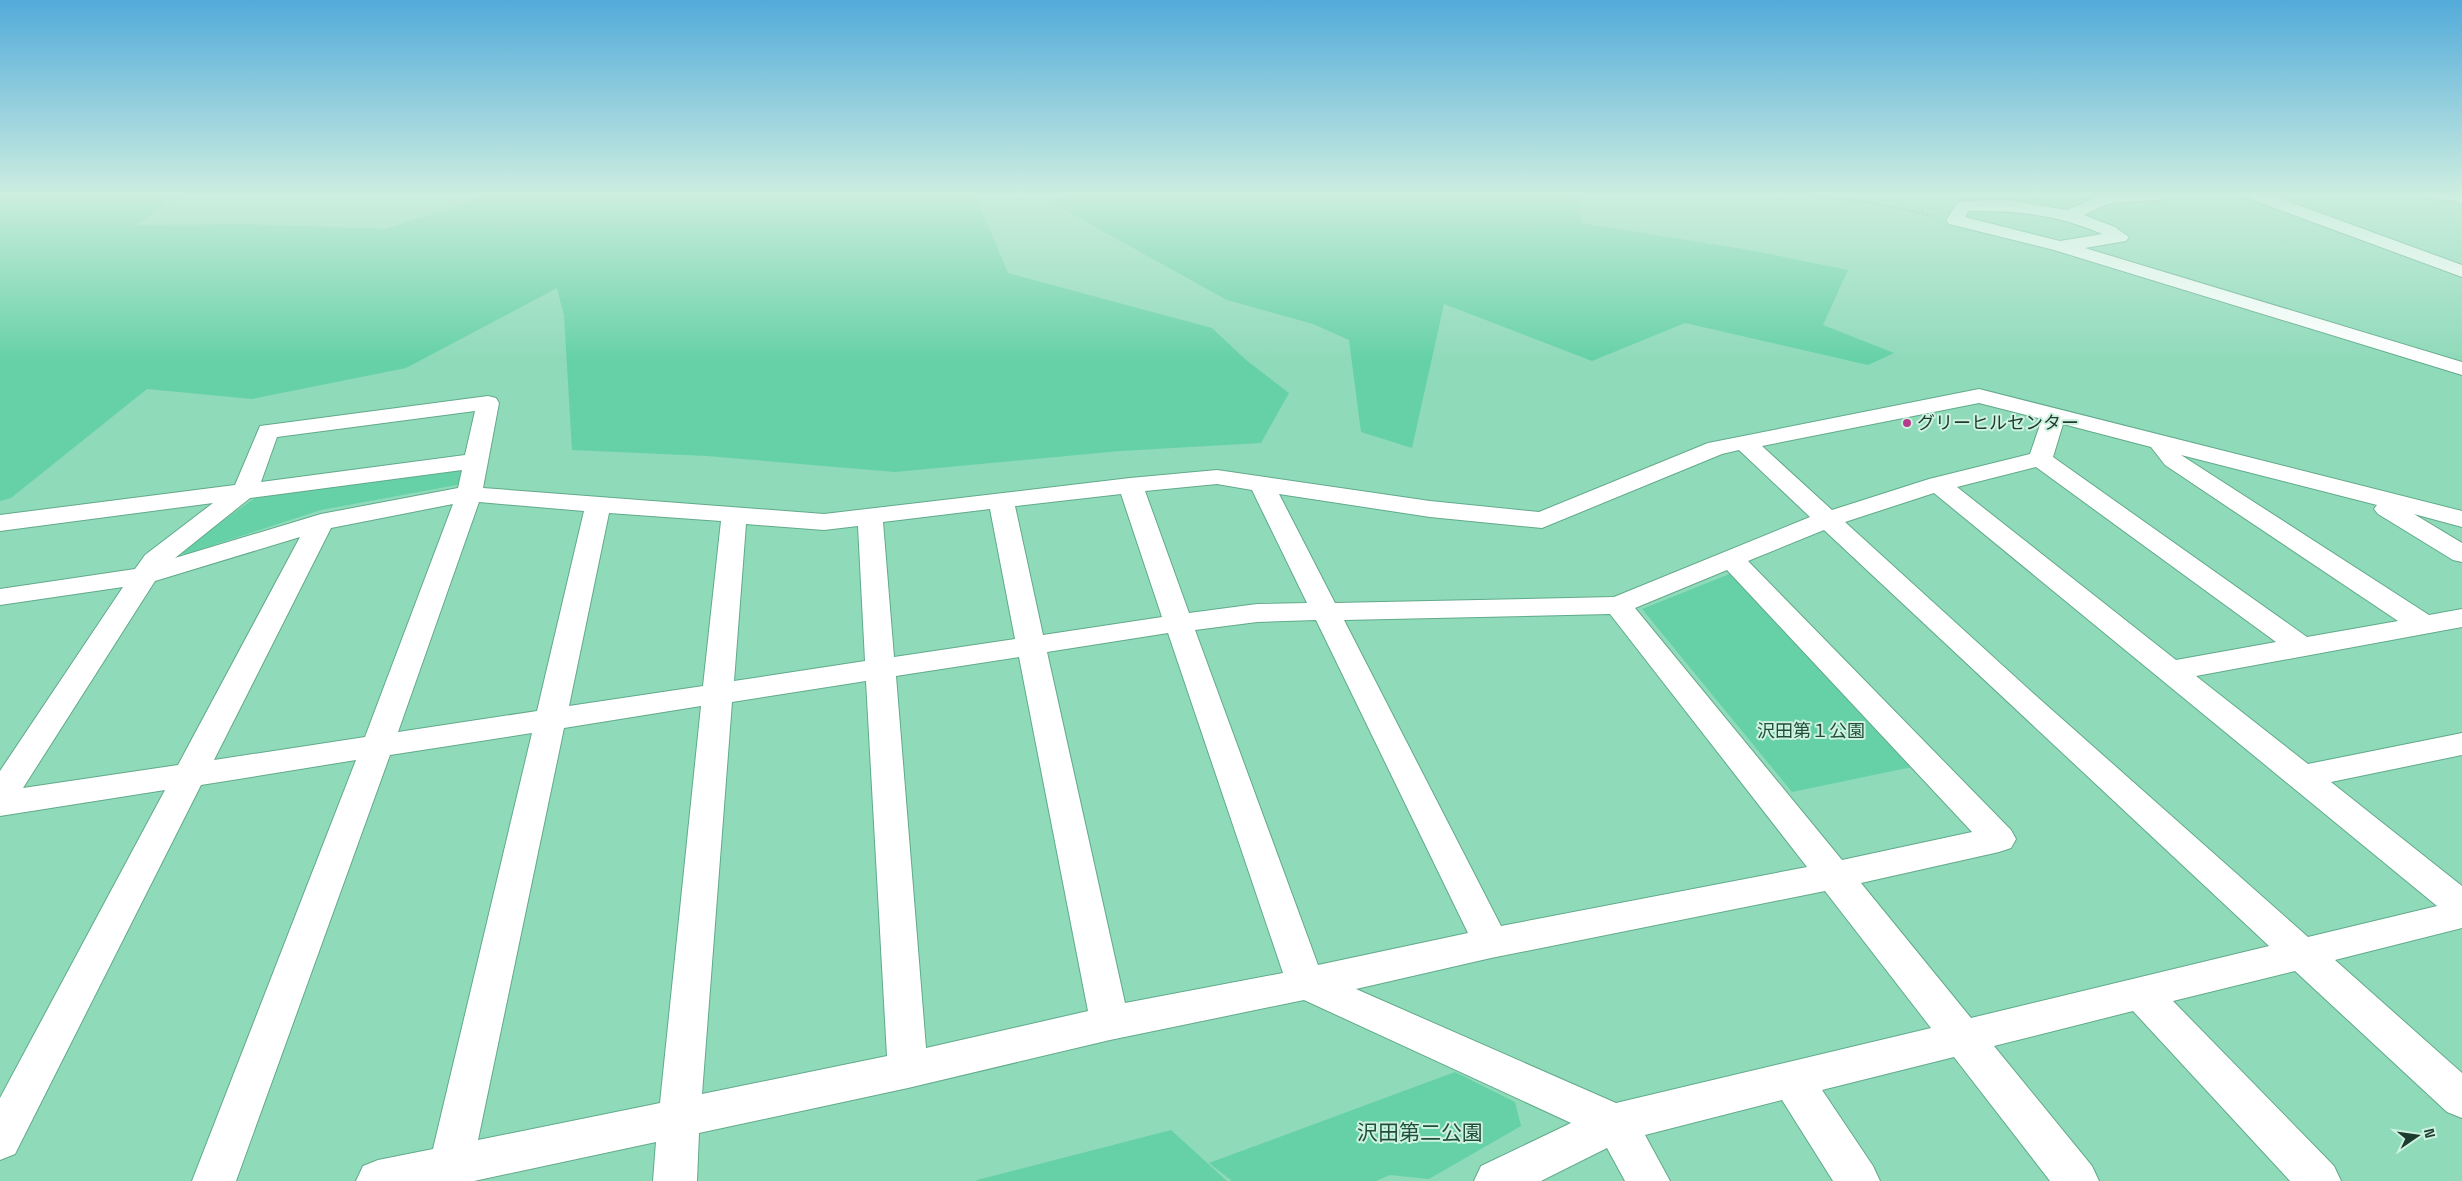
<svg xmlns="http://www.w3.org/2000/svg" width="2462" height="1181" viewBox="0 0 2462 1181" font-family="'Space Grotesk','Noto Sans JP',sans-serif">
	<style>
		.green { fill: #66d1a6 }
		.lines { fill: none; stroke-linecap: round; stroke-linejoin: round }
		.minor-casing { stroke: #61aa8b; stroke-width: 2 }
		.path { stroke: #5f977f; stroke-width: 2; stroke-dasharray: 2 2; stroke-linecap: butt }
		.minor { fill: #fff; fill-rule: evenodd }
		.poi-dot { fill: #b73b8c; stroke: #cef2e0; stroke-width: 2 }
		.labels { text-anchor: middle; stroke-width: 4; stroke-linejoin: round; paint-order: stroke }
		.poi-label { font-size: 18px; fill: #1d3c2f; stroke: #cef2e0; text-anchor: start }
		.park-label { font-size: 18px; fill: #224f3d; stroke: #cef2e0 }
		.near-park-label { font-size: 21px; fill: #224f3d; stroke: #cef2e0 }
	</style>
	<rect width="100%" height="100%" fill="#8fdab9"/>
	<!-- green -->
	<path class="green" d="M 0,195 L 179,195 L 135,225 L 244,224 L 386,229 L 490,195 L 975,195 L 1008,273 L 1212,328 L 1246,360 L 1289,393 L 1261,443 L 1120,451 L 895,472 L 707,456 L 572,450 L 564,316 L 557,288 L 406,368 L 252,399 L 147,389 L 11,498 L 0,501 Z
		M 1066,195 L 1577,195 L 1581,223 L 1755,251 L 1848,270 L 1823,325 L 1894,353 L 1868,365 L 1685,323 L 1592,361 L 1444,304 L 1412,448 L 1361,432 L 1349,340 L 1313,324 L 1227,300 L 1054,204 Z
		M 456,467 L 463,471 L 462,484 L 321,510 L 186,554 L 177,553 L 262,493 Z
		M 1732,573 L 1917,766 L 1792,792 L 1642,609 Z
		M 1455,1072 L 1515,1102 L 1521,1126 L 1429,1179 L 1390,1175 L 1376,1181 L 1232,1181 L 1209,1163 Z
		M 1171,1130 L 1227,1181 L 976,1181 L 977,1180 Z"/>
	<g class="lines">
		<!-- minor casing -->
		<g class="minor-casing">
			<path id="minor" d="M 2100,195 L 2164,195 L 2162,199 L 2156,200 L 2110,203 L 2084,215 L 2115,227 L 2129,237 L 2126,241 L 2085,248 L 2462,362 L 2462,375 L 2054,250 L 1949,224 L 1946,220 L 1958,202 L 1964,201 L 2008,200 L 2067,210 ZM 1969,211 C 2016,210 2059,215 2102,234 L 2060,241 L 1965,217 Z
				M 2248,195 L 2271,195 L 2462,265 L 2462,277 L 2250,199 Z
				M 2431,195 L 2462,195 L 2462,204 L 2452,200 L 2433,199 Z
				M 1979,389 L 2462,511 L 2462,527 L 2414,514 L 2462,543 L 2462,562 L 2453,560 L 2378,514 L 2374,509 L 2377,505 L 2181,455 L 2429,615 L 2462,609 L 2462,627 L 2196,676 L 2308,764 L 2462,733 L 2462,755 L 2331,782 L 2462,886 L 2462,928 L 2335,960 L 2462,1073 L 2462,1118 L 2447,1112 L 2295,971 L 2173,1001 L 2334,1166 L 2341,1181 L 2290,1181 L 2133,1011 L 1994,1046 L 2092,1166 L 2099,1181 L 2050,1181 L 1954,1057 L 1822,1090 L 1873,1166 L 1880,1181 L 1833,1181 L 1782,1100 L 1645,1135 L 1670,1181 L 1625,1181 L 1607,1148 L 1541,1181 L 1474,1181 L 1481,1166 L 1571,1123 L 1304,1000 L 1110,1040 L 908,1088 L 699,1133 L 697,1181 L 653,1181 L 656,1142 L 474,1181 L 356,1181 L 363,1166 L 378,1160 L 433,1149 L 532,733 L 390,755 L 236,1181 L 192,1181 L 356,760 L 201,785 L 15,1154 L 0,1160 L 0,1098 L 165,790 L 0,816 L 0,771 L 123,587 L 0,605 L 0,589 L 135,569 L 145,555 L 213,503 L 0,531 L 0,515 L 235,485 L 260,426 L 488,396 L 496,398 L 499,403 L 483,488 L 824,514 L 1130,478 L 1217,470 L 1430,501 L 1539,512 L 1708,443 ZM 1979,403 L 2042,419 L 2030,454 L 1929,479 L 1832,510 L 1762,446 ZM 475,411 L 465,455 L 261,482 L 277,437 ZM 2063,424 L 2151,447 L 2165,465 L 2398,621 L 2307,637 L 2053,457 ZM 1739,450 L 1810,517 L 1614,597 L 1335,603 L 1279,494 L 1430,517 L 1542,528 L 1722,454 ZM 2036,467 L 2276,642 L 2176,660 L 1957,487 ZM 462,470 L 458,488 L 321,514 L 175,558 L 250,498 ZM 1217,484 L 1252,490 L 1307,603 L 1257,604 L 1189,613 L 1145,491 ZM 1934,493 L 2437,906 L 2308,937 L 2034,694 L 1845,522 ZM 1121,494 L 1162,617 L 1043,635 L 1015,506 ZM 479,502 L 584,511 L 537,711 L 398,732 ZM 453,504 L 365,737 L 214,760 L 331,528 ZM 990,509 L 1015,639 L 894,657 L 883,522 ZM 609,513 L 721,521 L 703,686 L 569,706 ZM 746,524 L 824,530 L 858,526 L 865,661 L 734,681 ZM 1824,530 L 2269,946 L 1971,1018 L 1861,883 L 1999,852 L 2011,848 L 2016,839 L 2011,830 L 1748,561 ZM 300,537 L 178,765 L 23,788 L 155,581 ZM 1727,570 L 1972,832 L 1842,860 L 1635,608 ZM 1610,614 L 1807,867 L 1501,926 L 1344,620 ZM 1316,620 L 1468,933 L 1318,965 L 1195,630 L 1257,622 ZM 1168,633 L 1283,973 L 1125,1003 L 1047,652 ZM 1019,657 L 1088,1011 L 926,1048 L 896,676 ZM 866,681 L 887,1056 L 702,1094 L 732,702 ZM 701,706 L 660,1103 L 478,1140 L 564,728 ZM 1825,891 L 1931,1028 L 1616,1103 L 1356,989 L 1491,958 Z"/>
		</g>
		<!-- path -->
		<path class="path" d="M 1808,195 L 1878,204 L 1933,216"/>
		<!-- minor -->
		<use href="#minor" class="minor"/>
	</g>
	<!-- sky -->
	<linearGradient id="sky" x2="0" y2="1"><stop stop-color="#53abda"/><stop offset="0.54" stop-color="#cdeee0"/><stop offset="1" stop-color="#cdeee0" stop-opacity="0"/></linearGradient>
	<rect width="2462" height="360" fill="url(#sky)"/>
	<!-- markers -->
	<circle class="poi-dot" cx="1907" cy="423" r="5"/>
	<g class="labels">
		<!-- poi labels -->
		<g class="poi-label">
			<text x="1917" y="429">グリーヒルセンター</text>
		</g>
		<!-- park labels -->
		<g class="park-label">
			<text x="1811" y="737">沢田第１公園</text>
		</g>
		<!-- near-park labels -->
		<g class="near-park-label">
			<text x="1420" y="1140">沢田第二公園</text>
		</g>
	</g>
	<!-- north arrow -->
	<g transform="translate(2417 1136) rotate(77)" stroke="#cef2e0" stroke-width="4" paint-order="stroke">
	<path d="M0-4L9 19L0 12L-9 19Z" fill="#1d3c2f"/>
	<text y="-8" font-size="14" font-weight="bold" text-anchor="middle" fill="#1d3c2f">N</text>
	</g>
</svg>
